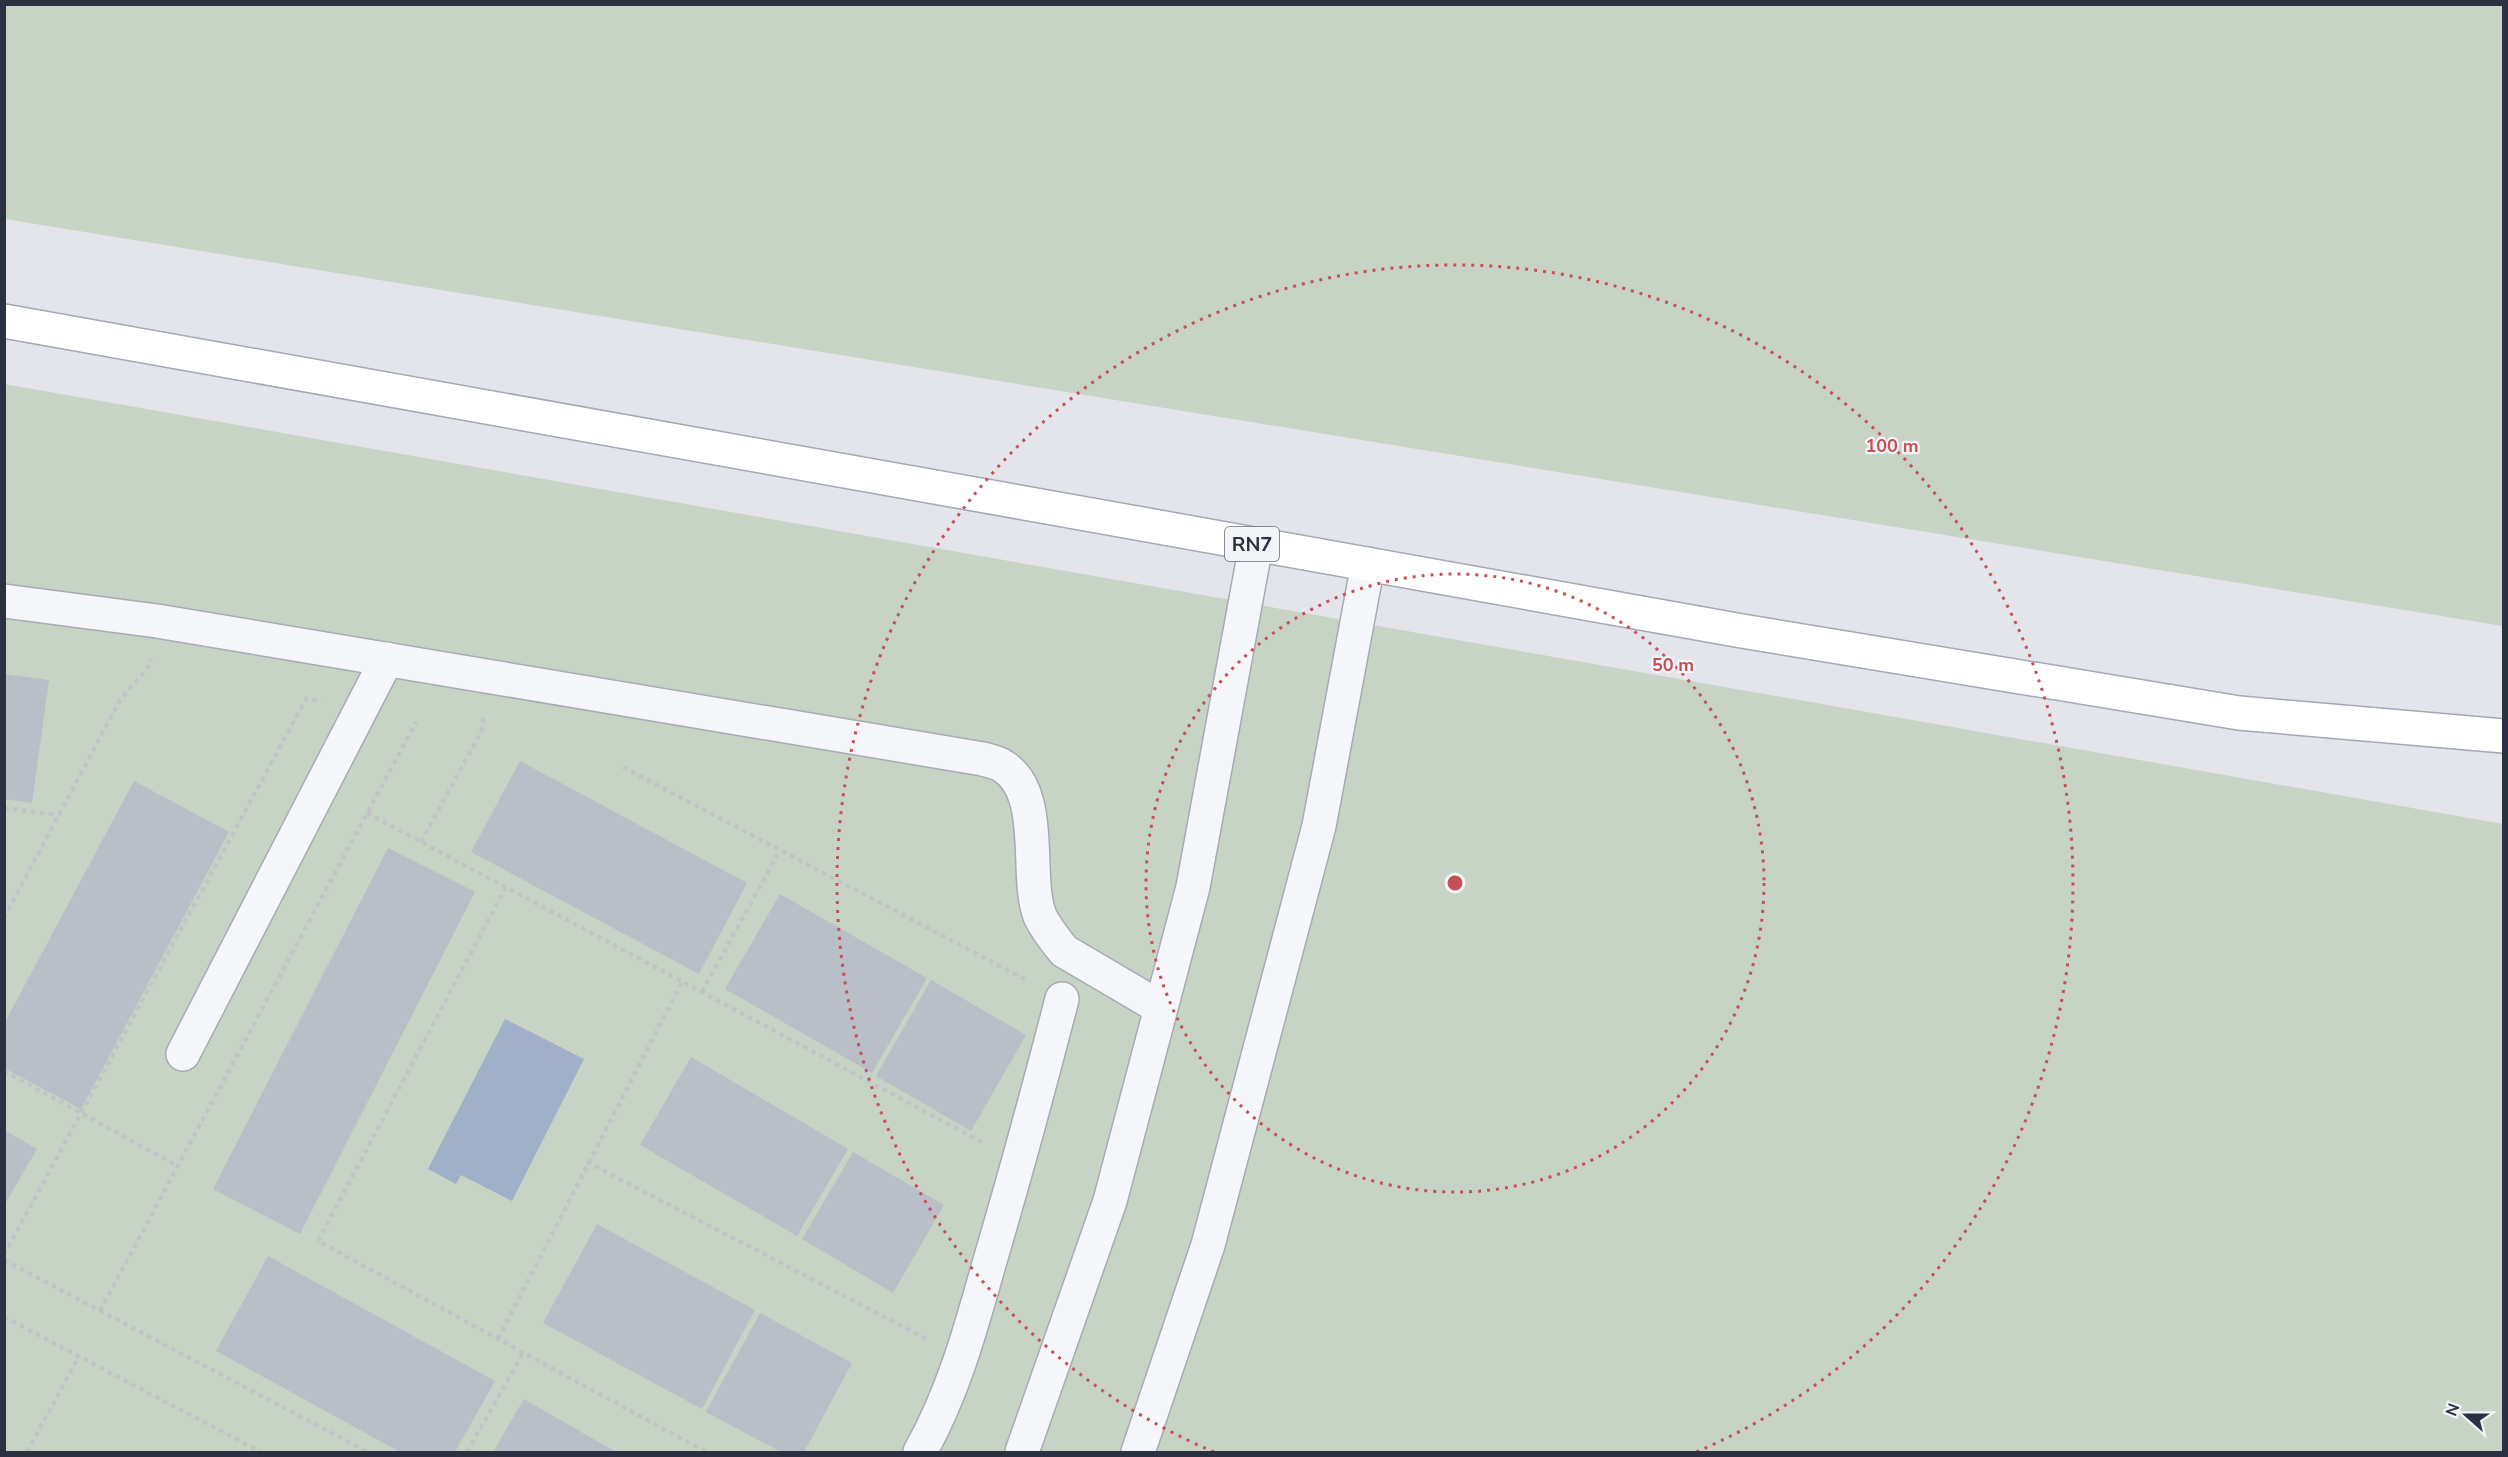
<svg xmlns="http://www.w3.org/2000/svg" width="2508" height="1457" viewBox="0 0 2508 1457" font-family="'Nunito Sans',sans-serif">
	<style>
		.green { fill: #c7d3c4 }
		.water { fill: #a0b0c8 }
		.building { fill: #babec7 }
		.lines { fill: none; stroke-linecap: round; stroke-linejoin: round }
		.minor-casing { stroke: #a8abb4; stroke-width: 36 }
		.major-casing { stroke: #a3a8b5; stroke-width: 36 }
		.path { stroke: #c1c3c9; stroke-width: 4; stroke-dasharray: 4.5 4.5; stroke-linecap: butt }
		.minor { stroke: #f5f6f9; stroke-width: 33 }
		.major { stroke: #fff; stroke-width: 33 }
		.ring { fill: none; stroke: #c65057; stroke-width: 3; stroke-dasharray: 3 6 }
		.labels { text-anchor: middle; stroke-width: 4.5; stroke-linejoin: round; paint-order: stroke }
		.shield { fill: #f2f4f7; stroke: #676c78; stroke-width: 1.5 }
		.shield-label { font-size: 20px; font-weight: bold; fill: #2c3141 }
		.centre { fill: #c65057; stroke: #f2f4f7; stroke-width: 3 }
		.ring-label { font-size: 18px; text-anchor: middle; font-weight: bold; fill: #c65057; stroke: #f2f4f7; stroke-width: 4.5; stroke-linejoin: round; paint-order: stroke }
	</style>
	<rect width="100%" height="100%" fill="#e3e5ea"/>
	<!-- green -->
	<path class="green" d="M 4,5 L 2503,5 L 2503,626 L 5,219 Z
		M 4,384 L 2503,824 L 2503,1452 L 5,1452 Z"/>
	<!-- water -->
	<path class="water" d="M 505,1019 L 584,1059 L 512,1201 L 461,1175 L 456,1184 L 428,1169 Z"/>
	<!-- building -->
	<path class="building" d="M 4,674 L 49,680 L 32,803 L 4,799 Z
		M 520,761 L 747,883 L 699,974 L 471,852 Z
		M 134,781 L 229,832 L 81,1109 L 4,1068 L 4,1024 Z
		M 388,848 L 475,892 L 300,1234 L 213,1189 Z
		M 780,894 L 927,978 L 872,1073 L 725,989 Z
		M 931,980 L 1026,1035 L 971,1131 L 876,1076 Z
		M 691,1057 L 848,1149 L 797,1236 L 640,1145 Z
		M 4,1130 L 37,1149 L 4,1206 Z
		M 853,1152 L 944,1205 L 893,1293 L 802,1239 Z
		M 597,1224 L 755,1310 L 702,1409 L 543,1323 Z
		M 268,1256 L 495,1381 L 455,1452 L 400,1452 L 216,1351 Z
		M 760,1313 L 852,1363 L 804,1452 L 781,1452 L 706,1412 Z
		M 524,1399 L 616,1452 L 493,1452 Z"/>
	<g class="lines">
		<!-- minor casing -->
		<g class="minor-casing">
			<path id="minor" d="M 4,601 L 157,621 L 983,759 C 989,761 996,762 1001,765 C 1047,791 1024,876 1040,916 C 1046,929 1055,940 1064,951 L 1161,1008
				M 183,1054 L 387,659
				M 920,1452 C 953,1394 971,1328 989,1264 C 1015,1176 1039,1088 1062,999
				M 1022,1452 L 1110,1201 L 1193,887 L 1256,545
				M 1138,1452 L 1208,1245 L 1319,826 L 1368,564"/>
		</g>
		<!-- major casing -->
		<g class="major-casing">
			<path id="major" d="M 4,321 L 1742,631 L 2239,713 L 2504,736"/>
		</g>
		<!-- path -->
		<path class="path" d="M 623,767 L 1028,981
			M 4,808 L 59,815
			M 367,813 L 984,1143
			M 421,842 L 481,732 L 484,714
			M 506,887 L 318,1241 L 706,1452
			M 4,918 L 120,700 L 150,665 L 151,658
			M 702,992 L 780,850
			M 4,1071 L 178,1166
			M 587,1162 L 927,1339
			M 4,1255 L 306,699 L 322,700
			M 4,1260 L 368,1452
			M 100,1311 L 416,722
			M 4,1317 L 261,1452
			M 498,1339 L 682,982
			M 27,1452 L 79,1356
			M 467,1452 L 523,1353"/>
		<!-- minor -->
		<use href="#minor" class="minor"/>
		<!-- major -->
		<use href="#major" class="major"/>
	</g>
	<!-- distance rings -->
	<g class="ring">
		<circle cx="1455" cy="883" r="309"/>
		<path d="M1214 1452A618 618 0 1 1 1696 1452"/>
	</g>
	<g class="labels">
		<!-- shield labels -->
		<rect class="shield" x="1225" y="527" width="54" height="34" rx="4.5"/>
		<g class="shield-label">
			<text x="1252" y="551">RN7</text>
		</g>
	</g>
	<circle cx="1455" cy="883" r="9" class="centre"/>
	<g class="ring-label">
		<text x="1892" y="452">100 m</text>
		<text x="1673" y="671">50 m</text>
	</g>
	<!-- border -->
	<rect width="2508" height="1457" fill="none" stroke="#2c3141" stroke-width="12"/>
	<!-- north arrow -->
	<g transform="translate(2466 1415) rotate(291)" stroke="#f2f4f7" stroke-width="4.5" paint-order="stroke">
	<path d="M0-4.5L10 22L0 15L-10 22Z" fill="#2c3141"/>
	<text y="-9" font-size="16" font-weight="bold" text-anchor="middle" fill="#2c3141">N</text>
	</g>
</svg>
